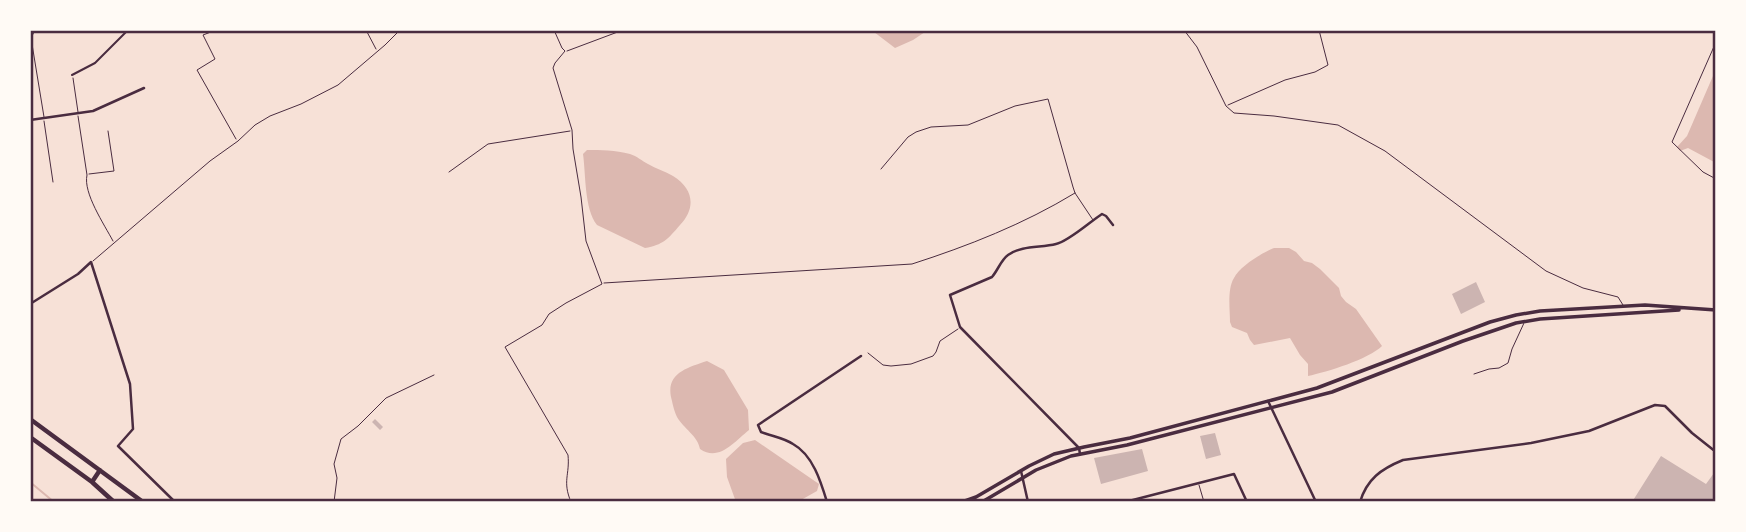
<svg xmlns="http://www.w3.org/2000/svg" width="1746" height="532" viewBox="0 0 1746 532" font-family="Poppins,sans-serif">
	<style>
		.water { fill: #dcb8b0 }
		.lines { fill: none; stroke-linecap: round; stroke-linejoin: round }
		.stream { stroke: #dcb8b0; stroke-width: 2 }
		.building { fill: #ccb4b1 }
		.service { stroke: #4a2c40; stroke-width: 1 }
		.pedestrian { stroke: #4a2c40; stroke-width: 2 }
		.minor { stroke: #4a2c40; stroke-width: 2.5 }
		.tertiary { stroke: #4a2c40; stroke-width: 3.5 }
		.motorway { stroke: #4a2c40; stroke-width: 4.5 }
		.neatline { fill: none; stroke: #4a2c40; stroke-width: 2.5 }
	</style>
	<rect width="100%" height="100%" fill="#f7e1d7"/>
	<!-- water -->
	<path class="water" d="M 864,30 L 928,30 L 913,40 L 895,48 L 874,32 Z
		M 1716,69 L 1716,163 L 1688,148 L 1680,151 L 1677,147 L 1687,136 Z
		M 587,150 C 601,150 615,150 630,154 C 637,156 642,161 648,164 C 656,169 665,171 673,176 C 694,189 696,208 680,225 C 668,239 663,245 645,248 L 597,225 C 584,208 586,175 583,154 Z
		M 1274,248 L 1289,248 L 1296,252 L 1304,261 L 1312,263 L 1320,269 L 1339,288 L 1341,296 L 1346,302 L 1356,309 L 1382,346 C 1369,359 1327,372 1308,376 L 1308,364 L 1300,355 L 1290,338 L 1254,345 L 1250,340 L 1247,333 L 1232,327 L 1230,322 C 1230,310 1227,289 1234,278 C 1240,266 1262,253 1274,248 Z
		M 707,361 L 724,370 L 748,410 L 749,430 C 734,442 719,462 700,449 C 698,436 684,429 677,417 C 675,413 673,406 672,401 C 664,374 686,368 707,361 Z
		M 755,440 L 819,484 L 817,491 L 801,500 L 736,502 L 727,477 L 726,459 L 743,443 Z"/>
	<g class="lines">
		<!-- stream -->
		<path class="stream" d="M 30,482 L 54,502"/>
	</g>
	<!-- building -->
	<path class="building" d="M 1476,282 L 1485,302 L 1461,314 L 1452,294 Z
		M 375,419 L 383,427 L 380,430 L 372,422 Z
		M 1215,433 L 1221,455 L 1206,459 L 1200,436 Z
		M 1142,449 L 1148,471 L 1101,484 L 1094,458 Z
		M 1661,456 L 1706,484 L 1714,473 L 1716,474 L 1716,502 L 1632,502 Z"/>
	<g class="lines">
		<!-- service -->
		<path class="service" d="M 35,30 L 31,38 L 44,117
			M 216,30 L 203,35 L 215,59 L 197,70 L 236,139
			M 366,30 L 376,49
			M 554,30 L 562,48 L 565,51 L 555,63 L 553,68 L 572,130 L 573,149 L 581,197 L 586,241 L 602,284 L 566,303 L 549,314 L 542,325 L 505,347 L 568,455 C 570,475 562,481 571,502
			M 1184,30 L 1197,47 L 1226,106 L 1234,113 L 1274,116 L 1338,125 L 1385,151 L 1546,271 L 1583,288 L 1618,297 L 1623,305
			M 1716,42 L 1672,142 L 1703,172 L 1716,179
			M 567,51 L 623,30
			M 73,78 L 78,112
			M 1228,105 L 1285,80 L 1315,72 L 1328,65 L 1319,30
			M 78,116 L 87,175 C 83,193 104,224 113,241
			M 44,121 L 53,182
			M 881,169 L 908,137 L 916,132 L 931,127 L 968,125 L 1015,106 L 1048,99 L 1073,187 L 1075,193 L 1093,220
			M 449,172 L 488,144 L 570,131
			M 89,174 L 114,171 L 108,131
			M 93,261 L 210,161 L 238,141 L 255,125 L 270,116 L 301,104 L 338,85 L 385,45 L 400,30
			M 604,283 L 912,264 C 968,246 1024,224 1075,193
			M 868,353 L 883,365 L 891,366 L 911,364 L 933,356 L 936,352 L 940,341 L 958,329
			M 1474,374 L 1489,369 L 1499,368 L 1508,363 L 1512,349 L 1524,323
			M 1199,485 L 1204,502
			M 334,502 L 337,478 L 334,464 L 341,439 L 358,426 L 386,398 L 434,375"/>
		<!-- pedestrian -->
		<path class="pedestrian" d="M 72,75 L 95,63 L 128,30"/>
		<!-- minor -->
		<path class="minor" d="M 30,120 L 93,111 L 144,88
			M 30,304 L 78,274 L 91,262 L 130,384 L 133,429 L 118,446 L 175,502
			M 1268,401 L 1316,502
			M 1080,454 L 1079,448 L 960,327 L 950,295 L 992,277 C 998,270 1001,260 1008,255 C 1022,245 1041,248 1056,244 C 1068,242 1091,221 1102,214 L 1106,216 L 1113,225
			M 1021,471 L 1028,502
			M 827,502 C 821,482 813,455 793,444 C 784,438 771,436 761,432 L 758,425 L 861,356
			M 1125,502 L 1234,474 L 1247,502
			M 1360,502 C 1367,479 1381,469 1403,460 L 1531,443 L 1589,431 L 1655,405 L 1665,406 L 1692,433 L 1716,452"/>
		<!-- tertiary -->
		<path class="tertiary" d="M 962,502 L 976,497 L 1029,466 L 1054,454 L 1084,447 L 1130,438 L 1317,388 L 1490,322 L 1516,315 L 1540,311 L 1645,305 L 1716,310
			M 982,502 L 1036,470 L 1071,456 L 1127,445 L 1332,392 L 1463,341 L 1516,323 L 1540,319 L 1679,310"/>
		<!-- motorway -->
		<path class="motorway" d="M 30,419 L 143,502
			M 30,437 L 92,482 L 114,502
			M 92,482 L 100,470"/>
	</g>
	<!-- border -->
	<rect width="1746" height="532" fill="none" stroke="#fffaf5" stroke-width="63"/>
	<rect x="32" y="32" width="1682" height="468" class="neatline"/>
</svg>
